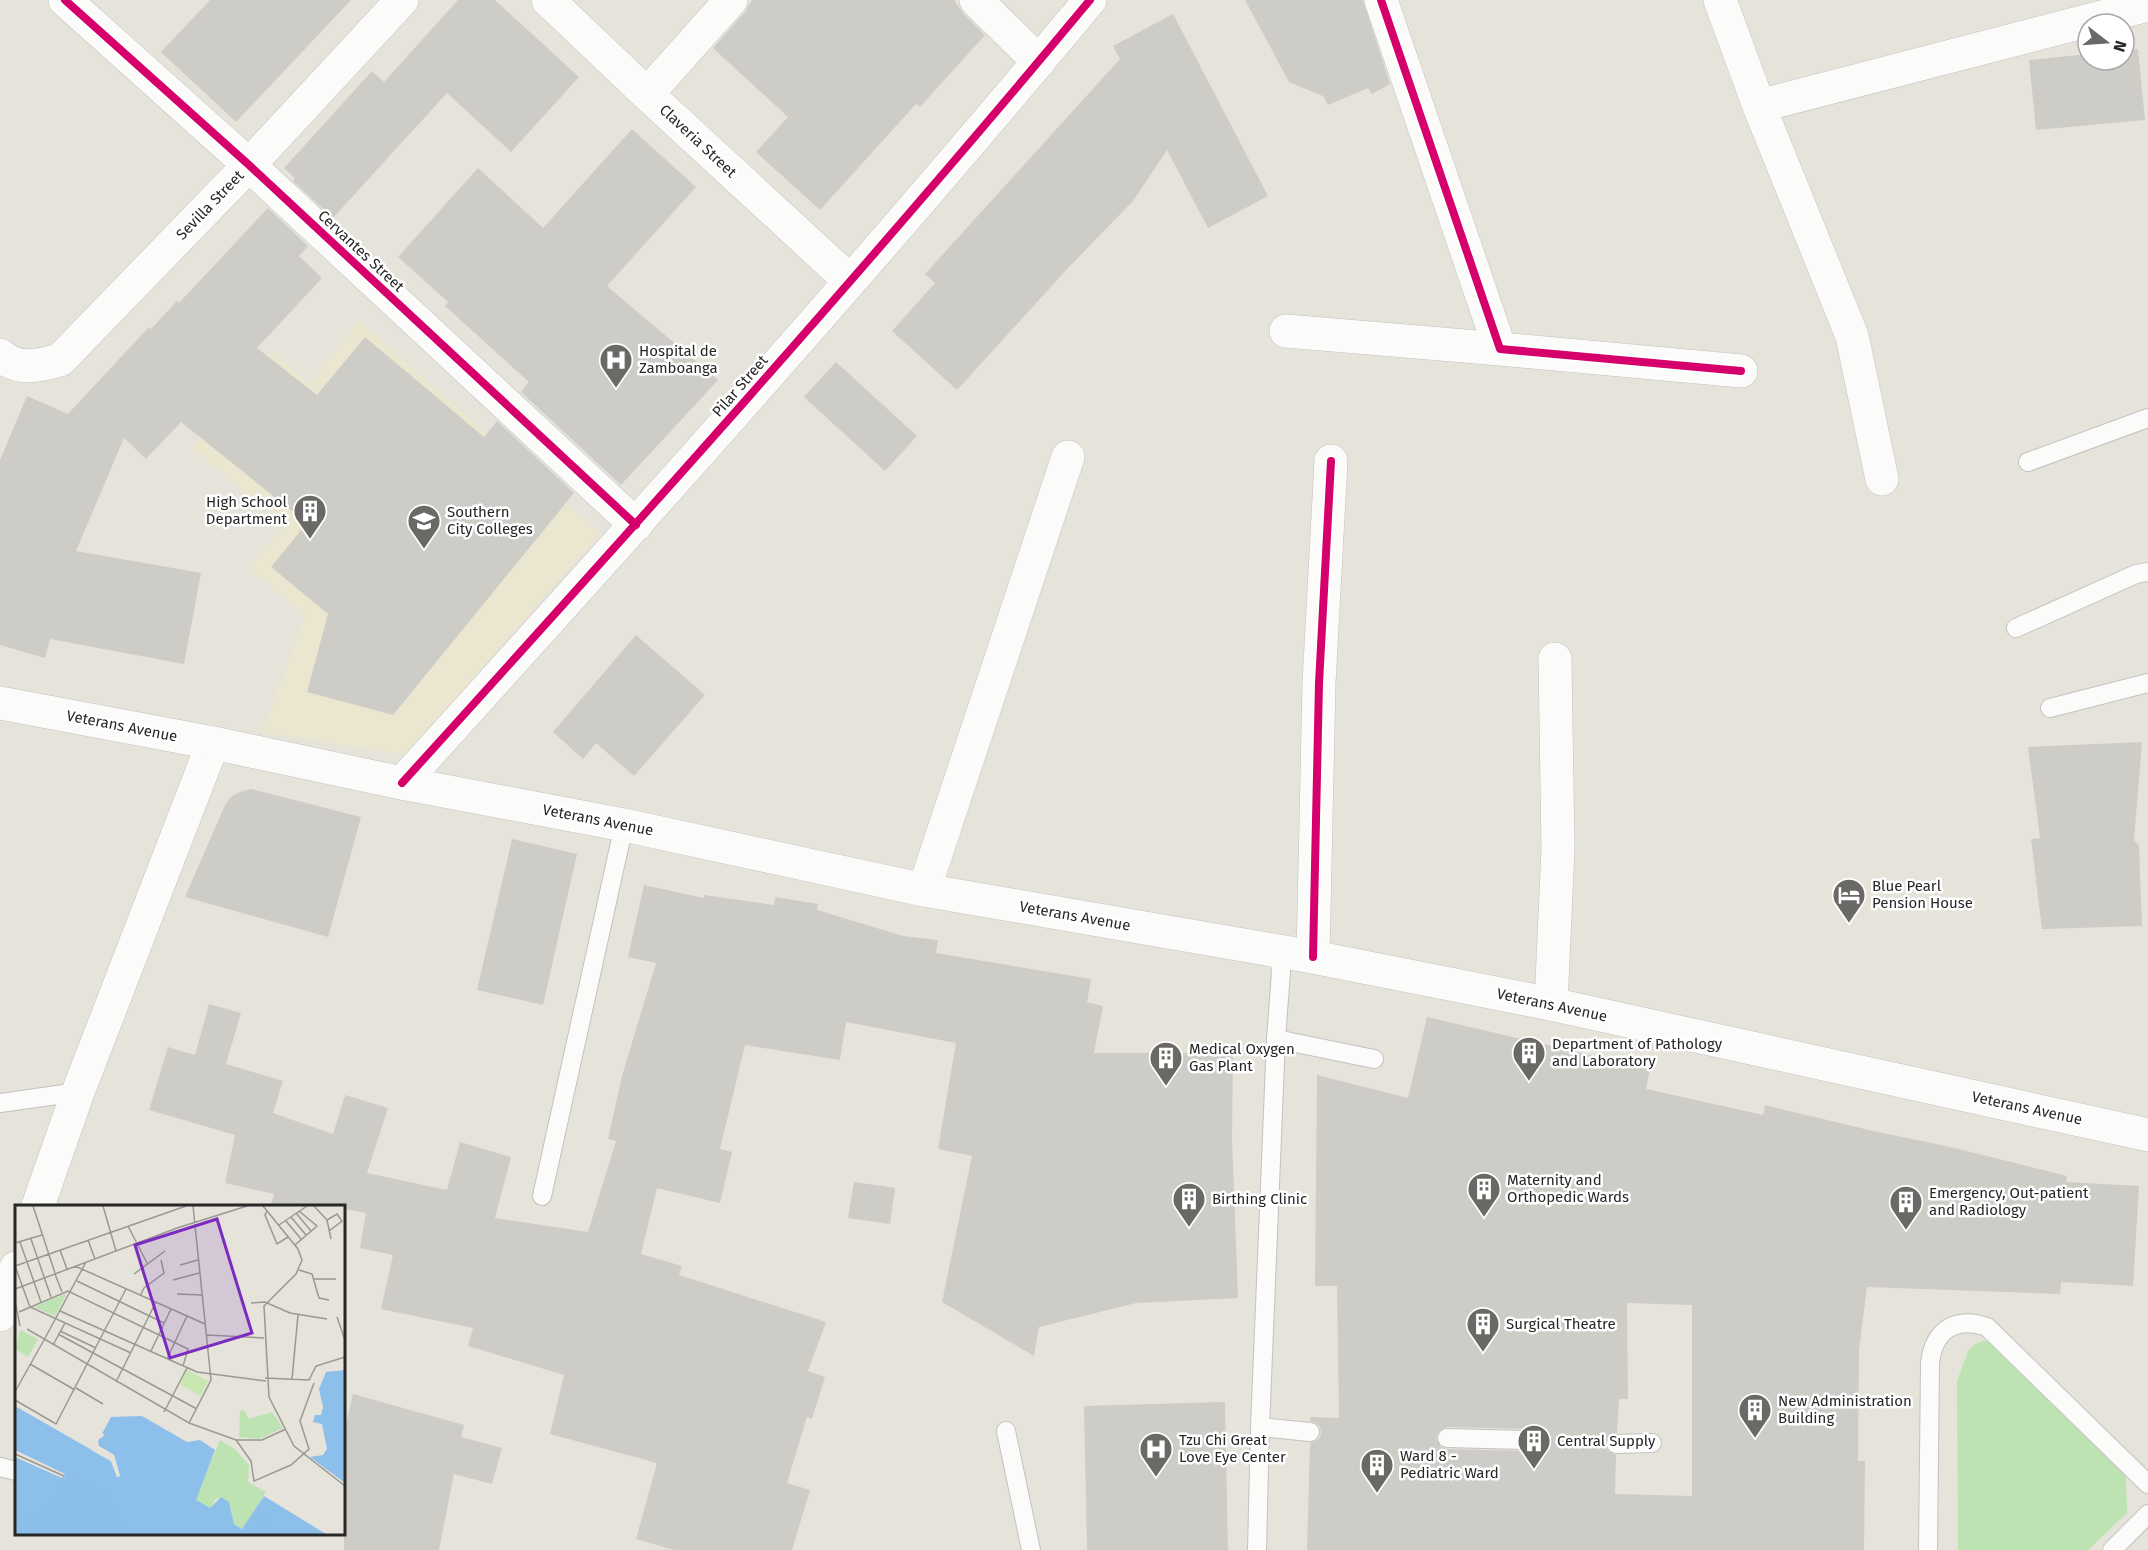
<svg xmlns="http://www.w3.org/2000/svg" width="2148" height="1550" viewBox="0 0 2148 1550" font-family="'Fira Sans',sans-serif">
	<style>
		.education { fill: #eae6cf }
		.green { fill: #bee3b2 }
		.building { fill: #ceccc7; fill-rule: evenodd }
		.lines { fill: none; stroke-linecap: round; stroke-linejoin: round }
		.service-casing { stroke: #c3c2c1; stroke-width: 20 }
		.minor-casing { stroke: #c3c2c1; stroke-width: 34 }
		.tertiary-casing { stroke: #c3c2c1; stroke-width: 34 }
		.secondary-casing { stroke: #c3c2c1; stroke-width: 34 }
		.service { stroke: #fbfbfa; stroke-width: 18 }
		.minor { stroke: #fbfbfa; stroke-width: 33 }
		.tertiary { stroke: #fbfbfa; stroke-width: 33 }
		.secondary { stroke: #fbfbfa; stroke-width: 33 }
		.cycleway-casing { stroke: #fff; stroke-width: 11 }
		.cycleway { stroke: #d6006c; stroke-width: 8 }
		.labels { text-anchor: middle; stroke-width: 5; stroke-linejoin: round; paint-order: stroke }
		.street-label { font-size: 15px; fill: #272727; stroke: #fff }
		.poi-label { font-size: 15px; fill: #272727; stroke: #fff; text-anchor: start }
		.inset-river { fill: none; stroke: #8cbfea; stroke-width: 3 }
		.inset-road { fill: none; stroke: #9a9893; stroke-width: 1.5 }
		.view { fill: #7b2cbf; fill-opacity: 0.15; stroke: #7b2cbf; stroke-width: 3 }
		.inset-edge { fill: none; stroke: #272727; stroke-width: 3 }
	</style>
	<rect width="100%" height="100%" fill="#e6e3db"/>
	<!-- education -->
	<path class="education" d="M 359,321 L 600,533 L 406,755 L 262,733 L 305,615 L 249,568 L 284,526 L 192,448 L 271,349 L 309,384 Z"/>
	<!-- green -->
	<path class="green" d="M 1983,1341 L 1993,1343 L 2003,1350 L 2126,1476 L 2127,1513 L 2088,1550 L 1958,1550 L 1957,1381 L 1968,1351 L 1974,1345 Z"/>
	<!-- building -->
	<path class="building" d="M 210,0 L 351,0 L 236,122 L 161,52 Z
		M 458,0 L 495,0 L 579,77 L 511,152 L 447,93 L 333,218 L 293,181 L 295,178 L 284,168 L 372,71 L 384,82 Z
		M 752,0 L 954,0 L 963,13 L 985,35 L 920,107 L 916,104 L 820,210 L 756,152 L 788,117 L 713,48 L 745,12 Z
		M 1245,0 L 1363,0 L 1390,84 L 1372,94 L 1368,88 L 1328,105 L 1323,96 L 1289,82 Z
		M 1173,14 L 1268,196 L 1208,228 L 1167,150 L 1133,201 L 1069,267 L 957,390 L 892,331 L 935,283 L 925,274 L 1120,59 L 1113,46 Z
		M 2138,49 L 2145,120 L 2036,130 L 2029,60 L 2088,54 L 2088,60 L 2124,60 L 2124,50 Z
		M 632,129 L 696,187 L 607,286 L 718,380 L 621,485 L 521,392 L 529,382 L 445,306 L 448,302 L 398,257 L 478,168 L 543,228 Z
		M 268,208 L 308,246 L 299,256 L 322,278 L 257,348 L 317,395 L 365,337 L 484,437 L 497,421 L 574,493 L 393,715 L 307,692 L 328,614 L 271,567 L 307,523 L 181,422 L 146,459 L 124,438 L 76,551 L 201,573 L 184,664 L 50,639 L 45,658 L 0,645 L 0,460 L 27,396 L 68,414 L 149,327 L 151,329 L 177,301 L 179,303 Z
		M 836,362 L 917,436 L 885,471 L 804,397 Z
		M 636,635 L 705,695 L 634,776 L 596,743 L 583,759 L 553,732 Z
		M 2142,742 L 2134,840 L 2139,846 L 2142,926 L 2042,929 L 2031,839 L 2040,838 L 2028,747 Z
		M 251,789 L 361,817 L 328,937 L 185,897 L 225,805 L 232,796 L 242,791 Z
		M 512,839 L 577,854 L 543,1005 L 477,990 Z
		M 644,885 L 704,898 L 704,895 L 774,905 L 775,897 L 818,904 L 817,910 L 903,936 L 938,940 L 936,953 L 1091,979 L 1087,1002 L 1103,1006 L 1094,1053 L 1233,1053 L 1232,1138 L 1238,1298 L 1136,1303 L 1039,1327 L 1034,1356 L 942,1302 L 972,1156 L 938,1149 L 956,1043 L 846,1022 L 840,1060 L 745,1045 L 720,1149 L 732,1152 L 720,1203 L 657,1188 L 641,1254 L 682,1266 L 679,1275 L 826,1322 L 808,1371 L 825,1377 L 812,1419 L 807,1417 L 787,1483 L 810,1490 L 792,1550 L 674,1550 L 636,1539 L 657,1463 L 550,1434 L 564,1375 L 468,1346 L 473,1328 L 381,1309 L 393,1255 L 360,1248 L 366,1213 L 344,1209 L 344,1206 L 271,1206 L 274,1194 L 225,1183 L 235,1135 L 149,1110 L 168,1047 L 195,1055 L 209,1004 L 241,1013 L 226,1064 L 283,1081 L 273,1113 L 333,1134 L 345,1095 L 388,1108 L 367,1173 L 447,1190 L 460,1142 L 511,1157 L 495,1218 L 588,1232 L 616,1141 L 608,1139 L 622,1076 L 656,963 L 628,957 Z
		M 1427,1017 L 1650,1069 L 1646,1089 L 1763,1115 L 1765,1105 L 1873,1131 L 1946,1146 L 2067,1176 L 2066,1182 L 2139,1186 L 2133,1286 L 2061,1282 L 2060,1294 L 1867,1287 L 1859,1350 L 1858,1461 L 1865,1461 L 1864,1550 L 1307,1550 L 1310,1443 L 1319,1439 L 1321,1433 L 1320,1427 L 1316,1423 L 1310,1421 L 1310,1417 L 1339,1418 L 1337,1286 L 1315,1286 L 1317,1075 L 1408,1098 ZM 1627,1303 L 1692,1305 L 1692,1496 L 1615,1494 L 1616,1455 L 1607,1450 L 1605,1444 L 1610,1435 L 1617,1433 L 1619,1399 L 1628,1399 ZM 1447,1427 L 1526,1429 L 1535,1434 L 1536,1441 L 1531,1450 L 1525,1451 L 1447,1449 L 1441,1447 L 1436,1438 L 1438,1432 Z
		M 854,1182 L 895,1188 L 890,1224 L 848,1218 Z
		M 353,1394 L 464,1425 L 461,1437 L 502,1448 L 492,1484 L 454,1474 L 439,1550 L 344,1550 L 344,1432 Z
		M 1225,1402 L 1228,1550 L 1087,1550 L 1084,1406 Z"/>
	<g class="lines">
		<!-- service casing -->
		<g class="service-casing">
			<path id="service" d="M 2028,462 L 2148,418
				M 2016,628 L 2136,574 L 2148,572
				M 2050,708 L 2148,683
				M 1276,1039 L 1374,1059
				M 0,1103 L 78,1092
				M 542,1196 L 624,825
				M 1260,1427 L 1310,1432
				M 1006,1431 L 1031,1550
				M 1447,1438 L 1525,1440
				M 1616,1444 L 1652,1443
				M 0,1467 L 16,1471
				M 1257,1550 L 1260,1427 L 1276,1039 L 1281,972 L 1278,951
				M 1928,1550 L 1930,1363 C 1934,1330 1955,1316 1987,1327 L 2148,1484
				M 2112,1550 L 2148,1514"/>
		</g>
		<!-- minor casing -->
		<g class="minor-casing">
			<path id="minor" d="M 65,0 L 249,165 L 636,525
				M 548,0 L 647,94 L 850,281
				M 976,0 L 1039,62
				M 1381,0 L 1500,349 L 1741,371
				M 1720,0 L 1759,106 L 1852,336 L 1882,479
				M 647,94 L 731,0
				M 1759,106 L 2148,5
				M 1286,331 L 1500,349
				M 0,355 C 18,371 38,366 60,360 L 249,165 L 402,0
				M 924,890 L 1068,457
				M 1313,957 L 1319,683 L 1331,461
				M 1551,1004 L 1558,849 L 1555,659
				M 38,1206 L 78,1092 L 213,743
				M 0,1315 L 16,1268"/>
		</g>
		<!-- tertiary casing -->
		<g class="tertiary-casing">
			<path id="tertiary" d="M 402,783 C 635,526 868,267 1090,0"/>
		</g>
		<!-- secondary casing -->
		<g class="secondary-casing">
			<path id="secondary" d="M 0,703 L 213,743 L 402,783 L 624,825 L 924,890 L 1313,957 L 1551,1004 L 2148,1135"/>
		</g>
		<!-- service -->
		<use href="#service" class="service"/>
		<!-- minor -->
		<use href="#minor" class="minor"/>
		<!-- tertiary -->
		<use href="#tertiary" class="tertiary"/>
		<!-- secondary -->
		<use href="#secondary" class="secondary"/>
		<!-- cycleway casing -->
		<g class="cycleway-casing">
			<path id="cycleway" d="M 65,0 L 249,165 L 636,525
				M 1381,0 L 1500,349 L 1741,371
				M 402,783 C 635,526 868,267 1090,0
				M 1313,957 L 1319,683 L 1331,461"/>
		</g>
		<!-- cycleway -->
		<use href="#cycleway" class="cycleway"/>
	</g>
	<!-- icons -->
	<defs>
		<g id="hospital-pin" transform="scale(1.725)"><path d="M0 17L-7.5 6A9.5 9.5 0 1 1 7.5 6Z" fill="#6a6966" stroke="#fff"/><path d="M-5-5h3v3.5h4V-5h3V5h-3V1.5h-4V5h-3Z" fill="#fff"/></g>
		<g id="building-pin" transform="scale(1.725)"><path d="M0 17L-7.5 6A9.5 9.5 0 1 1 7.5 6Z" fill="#6a6966" stroke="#fff"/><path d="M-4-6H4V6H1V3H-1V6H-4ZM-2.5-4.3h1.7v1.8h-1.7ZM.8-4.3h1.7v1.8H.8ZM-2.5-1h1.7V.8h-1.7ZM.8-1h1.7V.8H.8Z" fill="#fff"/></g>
		<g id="university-pin" transform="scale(1.725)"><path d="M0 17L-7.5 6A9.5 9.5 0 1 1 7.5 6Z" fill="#6a6966" stroke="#fff"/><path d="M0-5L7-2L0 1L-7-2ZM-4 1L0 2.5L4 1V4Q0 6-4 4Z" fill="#fff"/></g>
		<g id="hotel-pin" transform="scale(1.725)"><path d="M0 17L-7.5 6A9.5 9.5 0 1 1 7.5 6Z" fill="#6a6966" stroke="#fff"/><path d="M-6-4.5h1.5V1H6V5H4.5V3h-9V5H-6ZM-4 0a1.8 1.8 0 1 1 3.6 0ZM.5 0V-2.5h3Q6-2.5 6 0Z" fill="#fff"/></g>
	</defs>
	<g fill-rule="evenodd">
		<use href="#hospital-pin" x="616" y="360"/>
		<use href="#building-pin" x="310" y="511"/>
		<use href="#university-pin" x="424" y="521"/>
		<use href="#hotel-pin" x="1849" y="895"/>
		<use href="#building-pin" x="1529" y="1053"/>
		<use href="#building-pin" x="1166" y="1058"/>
		<use href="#building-pin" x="1484" y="1189"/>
		<use href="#building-pin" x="1189" y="1199"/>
		<use href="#building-pin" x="1906" y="1202"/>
		<use href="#building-pin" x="1483" y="1324"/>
		<use href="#building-pin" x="1755" y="1410"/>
		<use href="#building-pin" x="1534" y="1441"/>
		<use href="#hospital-pin" x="1156" y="1449"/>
		<use href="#building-pin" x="1377" y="1465"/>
	</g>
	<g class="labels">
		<!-- street labels -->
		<g class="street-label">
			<text transform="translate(698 141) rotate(43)" y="5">Claveria Street</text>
			<text transform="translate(210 205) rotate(-46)" y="5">Sevilla Street</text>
			<text transform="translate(361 251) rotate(43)" y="5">Cervantes Street</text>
			<text transform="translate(740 386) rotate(-49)" y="5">Pilar Street</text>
			<text transform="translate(122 726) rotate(11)" y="5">Veterans Avenue</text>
			<text transform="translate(598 820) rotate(11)" y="5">Veterans Avenue</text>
			<text transform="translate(1075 916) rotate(10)" y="5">Veterans Avenue</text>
			<text transform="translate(1552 1005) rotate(12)" y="5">Veterans Avenue</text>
			<text transform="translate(2027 1108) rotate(12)" y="5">Veterans Avenue</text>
		</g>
		<!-- poi labels -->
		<g class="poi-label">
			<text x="639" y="356">Hospital de<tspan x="639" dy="17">Zamboanga</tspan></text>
			<text x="287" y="507" text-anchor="end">High School<tspan x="287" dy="17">Department</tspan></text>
			<text x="447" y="517">Southern<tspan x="447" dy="17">City Colleges</tspan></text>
			<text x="1872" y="891">Blue Pearl<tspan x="1872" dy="17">Pension House</tspan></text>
			<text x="1552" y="1049">Department of Pathology<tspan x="1552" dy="17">and Laboratory</tspan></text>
			<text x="1189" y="1054">Medical Oxygen<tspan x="1189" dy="17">Gas Plant</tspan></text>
			<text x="1507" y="1185">Maternity and<tspan x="1507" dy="17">Orthopedic Wards</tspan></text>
			<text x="1929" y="1198">Emergency, Out-patient<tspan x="1929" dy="17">and Radiology</tspan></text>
			<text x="1212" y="1204">Birthing Clinic</text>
			<text x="1506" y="1329">Surgical Theatre</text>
			<text x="1778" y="1406">New Administration<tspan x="1778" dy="17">Building</tspan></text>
			<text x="1179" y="1445">Tzu Chi Great<tspan x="1179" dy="17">Love Eye Center</tspan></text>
			<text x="1557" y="1446">Central Supply</text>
			<text x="1400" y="1461">Ward 8 -<tspan x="1400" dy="17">Pediatric Ward</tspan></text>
		</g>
	</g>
	<!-- overview -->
	<g transform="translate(15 1205)">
		<rect width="330" height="330" fill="#e6e3db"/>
		<path d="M 52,88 L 40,111 L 19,102 ZM 5,125 L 23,134 L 13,152 L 0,144 ZM 229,205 L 234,214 L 257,207 L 268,223 L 244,234 L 224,232 L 225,206 ZM 205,235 L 220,244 L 234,260 L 233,277 L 251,287 L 228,324 L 219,319 L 214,297 L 201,293 L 195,304 L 180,295 Z" fill="#bee3b2"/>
		<path d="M 172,165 L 193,176 L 185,191 L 165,179 Z" fill="#c8e7b0"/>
		<path d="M 330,165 L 330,278 L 295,252 L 308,250 L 312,244 L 307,219 L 298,217 L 300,210 L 306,210 L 308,202 L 304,184 L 311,167 ZM 0,201 L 96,256 L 102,272 L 105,271 L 99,250 L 81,240 L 96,212 L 127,211 L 172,237 L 185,235 L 200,245 L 181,295 L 195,303 L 206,292 L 214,297 L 219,319 L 227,324 L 249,291 L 311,329 L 0,329 L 0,252 L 47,273 L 50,269 L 0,245 Z" fill="#8cbfea"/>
		<path d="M 84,226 L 90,230 L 83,235 L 84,241 L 99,250 L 105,271 L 102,272 L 96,256 L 74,244 L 96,253 L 78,241 Z" fill="#e6e3db"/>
		<path class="inset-river" d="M 50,271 L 90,290 L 111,329M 49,272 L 67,301 L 54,329M 52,273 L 77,291 L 85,305 L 82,329M 55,275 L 71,291 L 76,303 L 69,329M 58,275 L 83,290 L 93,306 L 95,329M 242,302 L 250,315 L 248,329M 0,316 L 22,311 L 33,303 L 45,291 L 49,275M 3,329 L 20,324 L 49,298 L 49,272M 36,329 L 58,300 L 51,274"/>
		<path class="inset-road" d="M 18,1 L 40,68M 88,1 L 101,46M 248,1 L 283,44 L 287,55 L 281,69 L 249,101 L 254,192 L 279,241 L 330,281M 299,1 L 312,15 L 316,34M 252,6 L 250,10 L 262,39 L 273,32M 281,8 L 296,26M 276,12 L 291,30M 312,15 L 322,9 L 327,16 L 314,26M 271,16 L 286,34M 264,20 L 292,1M 113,21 L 132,58M 16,34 L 36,92M 73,35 L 80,54M 5,37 L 26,97M 0,38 L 27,30M 280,40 L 302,21 L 284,6M 45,45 L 52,64M 165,60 L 183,55M 0,61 L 171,1M 0,61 L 15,102 L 116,148M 60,61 L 190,119M 284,65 L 297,69 L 304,93 L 314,95M 40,69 L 47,87M 119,69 L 150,46M 299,74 L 321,74M 158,75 L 184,68M 62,76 L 149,118M 0,84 L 162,23 L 232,1M 162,89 L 187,90M 125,91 L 129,83 L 149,68 L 146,55M 0,96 L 5,121M 236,98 L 250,97 L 275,108 L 312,114M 45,106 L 182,167 L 251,176M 4,107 L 53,86 L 173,144 L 168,161M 322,112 L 330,135M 12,124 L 174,218 L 196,175 L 178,1M 45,126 L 81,143M 43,129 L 182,204M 192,130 L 249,133M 29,135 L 71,57M 38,140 L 50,118M 136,146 L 156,104M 152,154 L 172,111M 15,159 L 60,185M 250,173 L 294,175 L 301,161 L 330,152M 277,174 L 283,110M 101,177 L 141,97M 61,183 L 88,199M 1,185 L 29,135M 0,195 L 41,219 L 111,84M 149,207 L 172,163M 174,218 L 221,235 L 247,235 L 271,224M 221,235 L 236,256 L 239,276 L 276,260 L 294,244 L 285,216 L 299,178M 0,249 L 49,271"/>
		<path class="view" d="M 202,14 L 237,128 L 155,153 L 120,40 Z"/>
		<rect width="330" height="330" class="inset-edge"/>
	</g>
	<!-- north arrow -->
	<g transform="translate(2106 42) rotate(107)"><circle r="28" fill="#ffffff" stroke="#a9a9a9" stroke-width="1.5"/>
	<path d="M0-4.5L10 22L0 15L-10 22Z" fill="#6a6966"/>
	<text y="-9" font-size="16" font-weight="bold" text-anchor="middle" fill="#272727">N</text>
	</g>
</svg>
